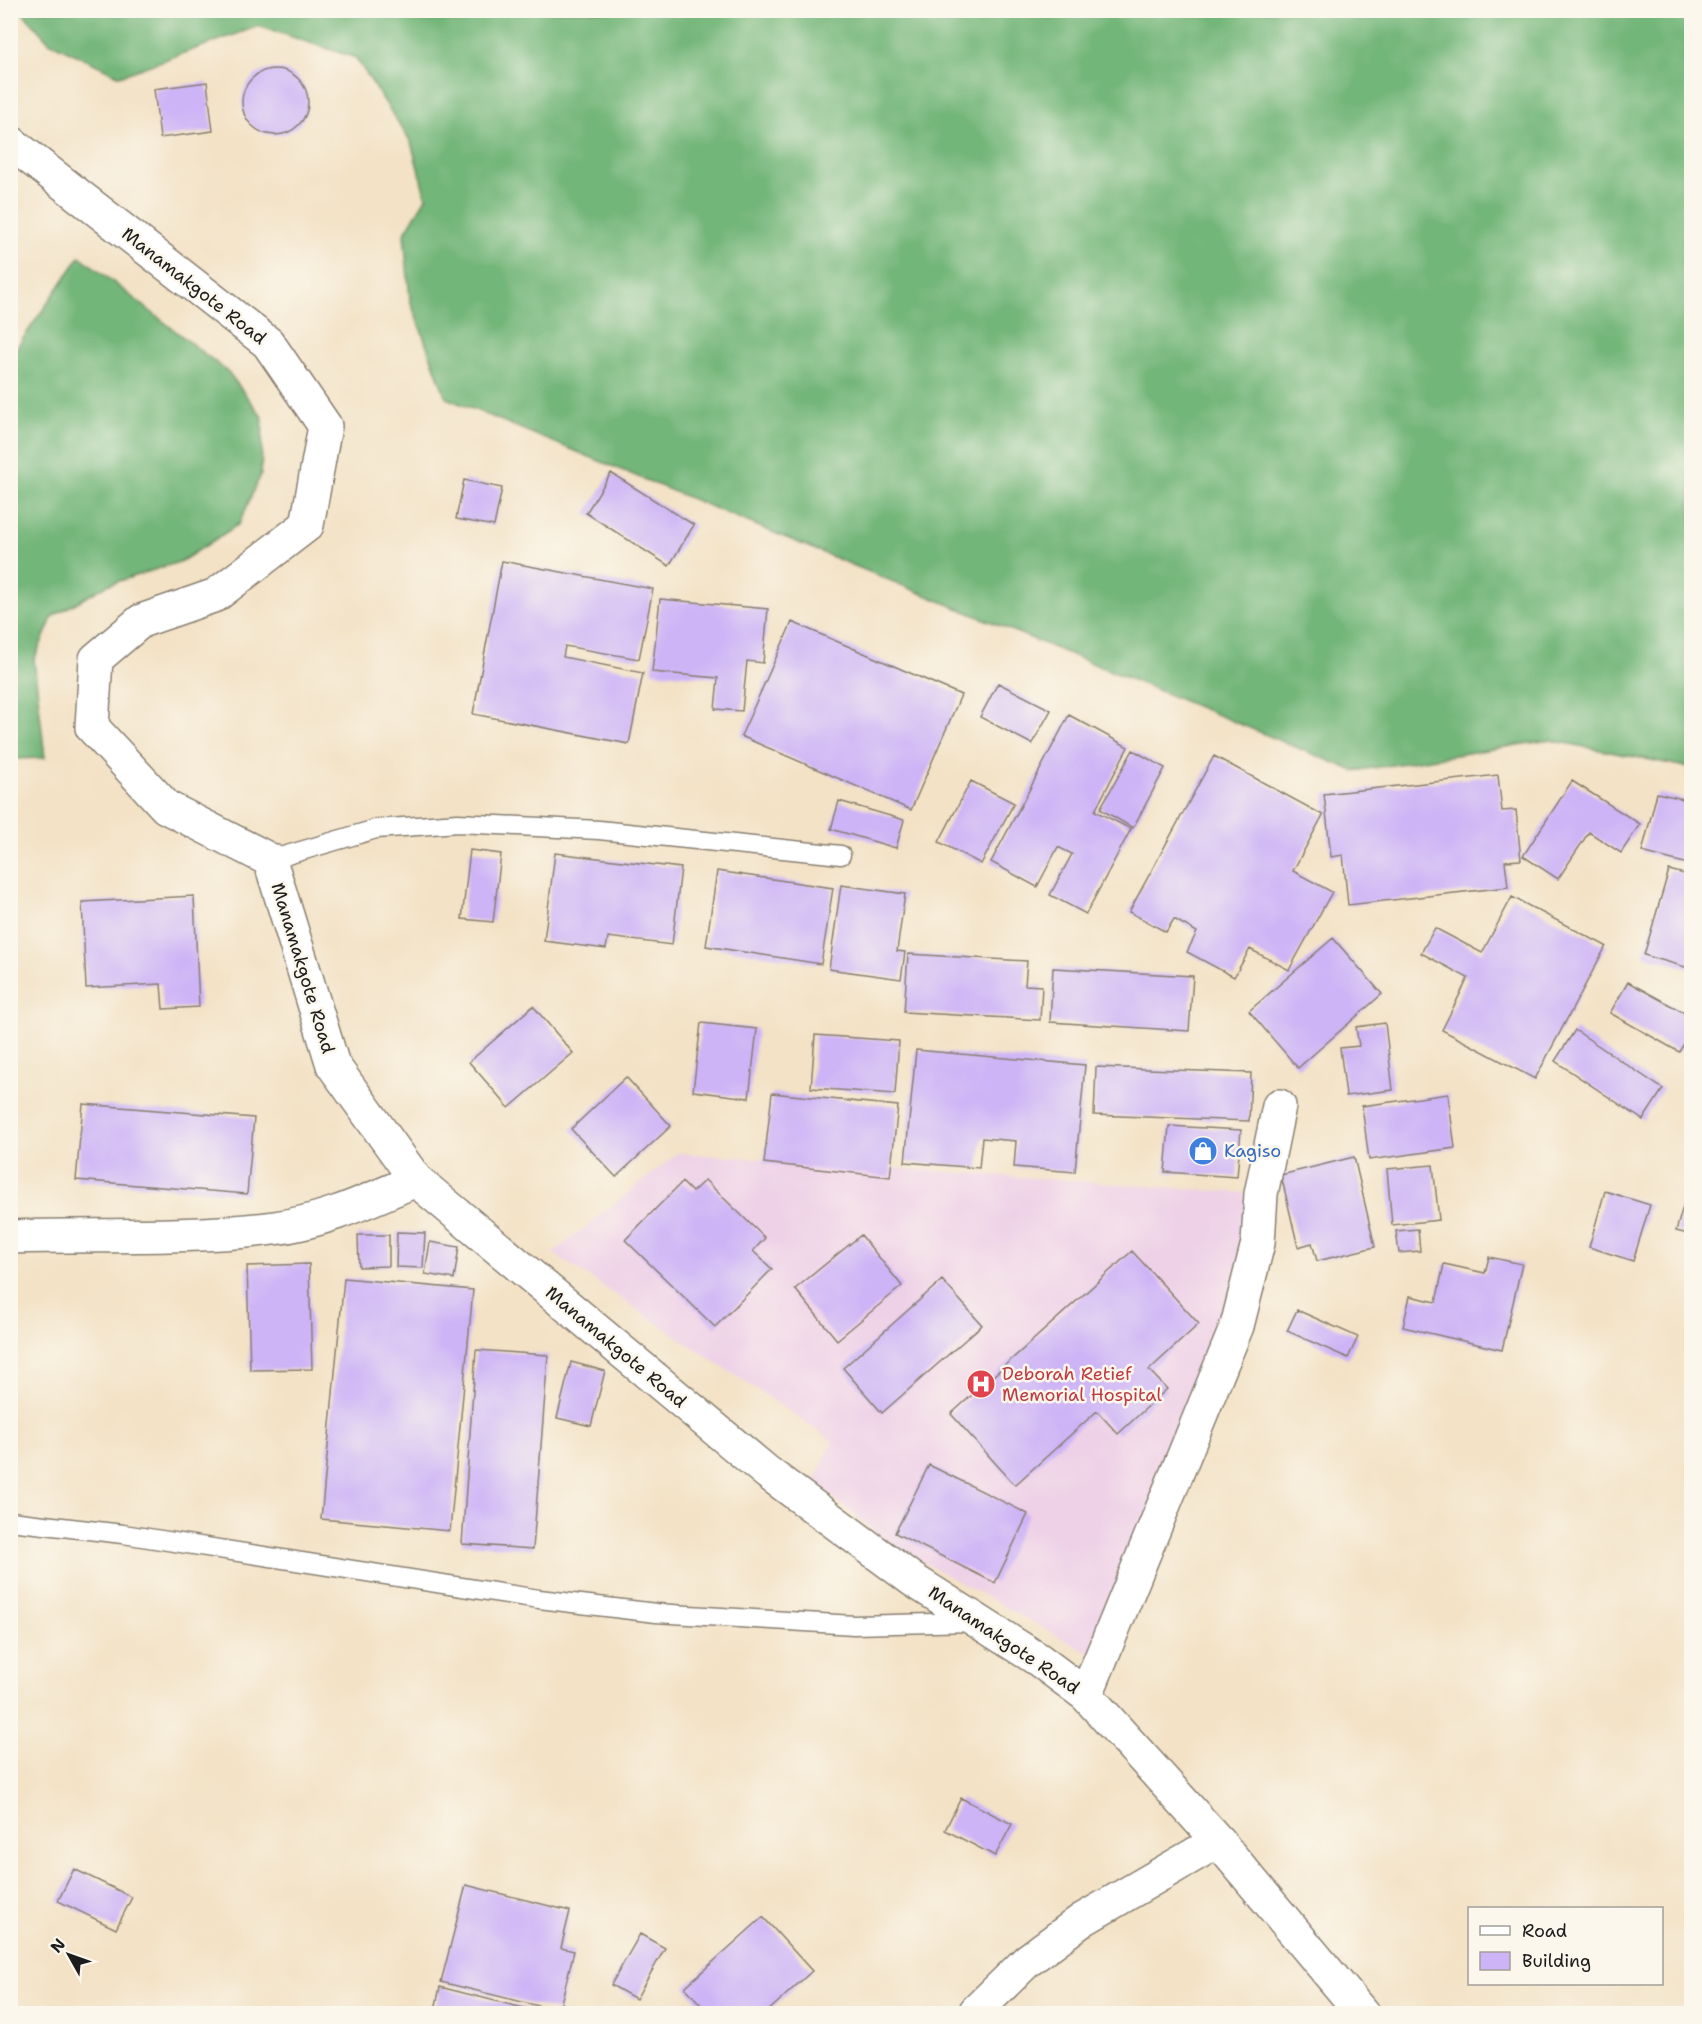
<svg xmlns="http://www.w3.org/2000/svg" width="1702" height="2024" viewBox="0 0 1702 2024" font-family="'Shantell Sans',sans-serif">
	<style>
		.built { fill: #eed0e7 }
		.forest { fill: #73b679; stroke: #48694a; stroke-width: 1.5 }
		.building { fill: #cdb4f6 }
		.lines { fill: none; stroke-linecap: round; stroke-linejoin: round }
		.lane-casing { stroke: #887f71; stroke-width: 21 }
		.street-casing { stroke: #887f71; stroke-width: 36 }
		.secondary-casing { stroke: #887f71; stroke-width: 36 }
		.lane { stroke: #fff; stroke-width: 18 }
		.street { stroke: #fff; stroke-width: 33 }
		.secondary { stroke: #fff; stroke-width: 33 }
		.labels { text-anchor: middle; stroke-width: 5; stroke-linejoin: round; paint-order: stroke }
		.street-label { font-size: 18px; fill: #1c1c1c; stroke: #fbf7ec }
		.shop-label { font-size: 18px; fill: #366cbe; stroke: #fbf7ec; text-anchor: start }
		.health-label { font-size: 18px; fill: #be3a42; stroke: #fbf7ec; text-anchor: start }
	</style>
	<rect width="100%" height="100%" fill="#fbf7ec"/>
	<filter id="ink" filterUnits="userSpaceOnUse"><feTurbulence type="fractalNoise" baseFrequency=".0167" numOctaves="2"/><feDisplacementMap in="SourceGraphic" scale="12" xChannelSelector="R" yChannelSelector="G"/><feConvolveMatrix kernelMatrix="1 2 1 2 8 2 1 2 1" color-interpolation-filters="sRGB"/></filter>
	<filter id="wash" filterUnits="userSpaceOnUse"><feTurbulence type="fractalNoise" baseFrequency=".008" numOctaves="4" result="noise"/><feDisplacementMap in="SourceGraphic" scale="24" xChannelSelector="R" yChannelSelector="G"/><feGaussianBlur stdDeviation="1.35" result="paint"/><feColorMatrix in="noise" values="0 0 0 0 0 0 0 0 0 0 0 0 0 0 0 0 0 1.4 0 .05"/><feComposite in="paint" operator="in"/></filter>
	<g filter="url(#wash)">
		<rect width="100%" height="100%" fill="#f3e2c6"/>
		<!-- built -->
		<path class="built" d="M 678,1153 L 1261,1194 L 1258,1243 L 1100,1659 L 890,1544 L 814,1482 L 833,1441 L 553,1253 Z"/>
		<!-- forest -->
		<path class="forest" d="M 21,11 L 1691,11 L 1691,768 L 1550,740 L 1354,771 L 446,398 L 410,300 L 404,234 L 426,198 L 411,142 L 356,58 L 259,26 L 120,76 L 49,42 Z
			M 80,256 L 229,373 L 263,418 L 261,474 L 239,524 L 182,561 L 107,585 L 53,616 L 34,660 L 45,758 L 11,759 L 11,356 Z"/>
		<g id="blocks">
			<!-- building -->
			<path class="building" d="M242 102a33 33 0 1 1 66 0a33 33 0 1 1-66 0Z
				M 207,82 L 213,131 L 160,138 L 154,89 Z
				M 611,473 L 694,525 L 669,566 L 586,513 Z
				M 464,480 L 502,488 L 494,526 L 456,519 Z
				M 502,561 L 653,589 L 639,659 L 565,646 L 563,657 L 643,673 L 629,744 L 473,714 Z
				M 660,599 L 768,609 L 763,663 L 747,661 L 742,711 L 715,709 L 718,678 L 652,672 Z
				M 792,622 L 961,695 L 911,810 L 741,736 Z
				M 998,683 L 1051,710 L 1032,744 L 980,717 Z
				M 1069,715 L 1128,747 L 1095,811 L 1131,829 L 1086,914 L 1050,895 L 1072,854 L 1058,847 L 1037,887 L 991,862 Z
				M 1133,750 L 1165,768 L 1133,828 L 1100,809 Z
				M 1214,756 L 1323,815 L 1293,871 L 1332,892 L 1289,970 L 1250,949 L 1234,977 L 1187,952 L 1197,932 L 1174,919 L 1166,932 L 1129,912 Z
				M 1498,775 L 1502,811 L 1516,810 L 1521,860 L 1505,861 L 1508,887 L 1348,905 L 1343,855 L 1331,857 L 1324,794 Z
				M 971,781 L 1014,803 L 981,864 L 939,842 Z
				M 1572,781 L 1640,824 L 1621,853 L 1589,832 L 1558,879 L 1523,856 Z
				M 1657,793 L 1692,801 L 1692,865 L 1642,852 Z
				M 839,801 L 904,820 L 896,848 L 831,829 Z
				M 470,850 L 501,854 L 493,922 L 462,919 Z
				M 555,853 L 681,868 L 672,945 L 608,937 L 606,949 L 544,941 Z
				M 1669,870 L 1692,876 L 1692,969 L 1644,955 Z
				M 717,871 L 833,888 L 821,964 L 706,946 Z
				M 841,885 L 905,894 L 897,951 L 905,952 L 901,979 L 829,969 Z
				M 194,896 L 199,1007 L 163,1009 L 161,984 L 86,988 L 82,902 Z
				M 1512,897 L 1606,946 L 1535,1079 L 1442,1030 L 1468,978 L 1421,953 L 1435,928 L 1482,953 Z
				M 1333,938 L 1382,994 L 1298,1068 L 1249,1011 Z
				M 908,954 L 1027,961 L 1025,985 L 1042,986 L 1040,1020 L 904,1012 Z
				M 1053,968 L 1193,976 L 1189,1031 L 1050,1022 Z
				M 1628,982 L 1692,1017 L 1692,1030 L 1679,1052 L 1610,1013 Z
				M 533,1006 L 573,1053 L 509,1108 L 469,1062 Z
				M 701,1023 L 757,1029 L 749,1098 L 693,1091 Z
				M 1385,1023 L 1393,1090 L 1346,1096 L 1340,1048 L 1359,1046 L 1356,1027 Z
				M 1575,1030 L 1663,1089 L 1643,1120 L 1555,1061 Z
				M 815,1035 L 899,1041 L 895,1094 L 811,1088 Z
				M 916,1050 L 1085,1065 L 1075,1172 L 1014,1167 L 1016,1141 L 982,1138 L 979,1168 L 905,1162 Z
				M 1096,1067 L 1251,1073 L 1249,1121 L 1094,1115 Z
				M 626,1077 L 671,1126 L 616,1177 L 571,1129 Z
				M 772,1093 L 898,1106 L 890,1177 L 764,1163 Z
				M 1448,1094 L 1455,1148 L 1369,1160 L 1362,1106 Z
				M 83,1104 L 254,1118 L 247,1194 L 76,1180 Z
				M 1169,1126 L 1241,1130 L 1237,1177 L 1165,1172 Z
				M 1354,1157 L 1375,1247 L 1317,1261 L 1312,1243 L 1298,1247 L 1281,1175 Z
				M 1433,1165 L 1439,1220 L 1392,1225 L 1387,1169 Z
				M 1691,1178 L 1692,1178 L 1692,1235 L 1676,1231 Z
				M 705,1180 L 765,1238 L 753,1251 L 772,1269 L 715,1327 L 625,1240 L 682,1182 L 692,1192 Z
				M 1605,1191 L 1650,1205 L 1633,1261 L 1589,1247 Z
				M 1418,1229 L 1420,1251 L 1399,1253 L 1396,1231 Z
				M 397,1232 L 425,1233 L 423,1268 L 396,1267 Z
				M 358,1235 L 389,1235 L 389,1266 L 359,1267 Z
				M 861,1235 L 902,1286 L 837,1340 L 795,1289 Z
				M 430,1242 L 459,1247 L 454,1279 L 425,1274 Z
				M 1132,1251 L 1199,1324 L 1149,1370 L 1167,1389 L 1118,1434 L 1097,1411 L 1015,1485 L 951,1414 Z
				M 1489,1257 L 1522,1264 L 1502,1350 L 1403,1327 L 1410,1296 L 1436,1302 L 1444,1264 L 1485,1273 Z
				M 309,1264 L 312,1369 L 250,1370 L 247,1266 Z
				M 344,1278 L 473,1290 L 450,1531 L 321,1519 Z
				M 942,1280 L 982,1325 L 882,1413 L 843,1368 Z
				M 1297,1310 L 1358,1337 L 1348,1358 L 1287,1331 Z
				M 476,1350 L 548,1355 L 533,1549 L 462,1544 Z
				M 571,1362 L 605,1371 L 591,1426 L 557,1418 Z
				M 929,1465 L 1028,1514 L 995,1583 L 895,1533 Z
				M 961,1798 L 1012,1824 L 995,1856 L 945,1830 Z
				M 74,1869 L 132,1897 L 116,1929 L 58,1901 Z
				M 466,1885 L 570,1911 L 561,1948 L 574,1951 L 559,2011 L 441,1982 Z
				M 763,1917 L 812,1971 L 765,2014 L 709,2014 L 685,1987 Z
				M 640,1934 L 665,1948 L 636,1999 L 611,1985 Z
				M 440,1987 L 543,2013 L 543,2014 L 434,2014 Z
				M 255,2009 L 278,2012 L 278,2014 L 255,2014 Z"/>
		</g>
	</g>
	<g filter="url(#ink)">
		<use href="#blocks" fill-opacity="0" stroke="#887f71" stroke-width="1.5"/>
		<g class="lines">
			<!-- lane casing -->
			<g class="lane-casing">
				<path id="lane" d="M 270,860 L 376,829 L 458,823 L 599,830 L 841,855
					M 10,1521 L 123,1534 L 539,1599 L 656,1613 L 854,1625 L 973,1622"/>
			</g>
			<!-- street casing -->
			<g class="street-casing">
				<path id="street" d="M 10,1237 C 98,1234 187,1239 274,1228 C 324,1222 371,1199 416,1180
					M 1086,1695 L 1237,1326 L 1258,1243 L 1261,1194 L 1279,1106
					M 976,2011 L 1027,1961 L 1082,1920 L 1218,1841"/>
			</g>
			<!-- secondary casing -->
			<g class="secondary-casing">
				<path id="secondary" d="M 10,142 L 268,343 L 325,426 L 307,525 L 216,595 L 141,621 L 96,659 L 92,727 L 166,807 L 270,860 L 333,1065 L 416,1180 L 768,1473 L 913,1580 L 1039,1660 L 1086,1695 L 1218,1841 L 1363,2014"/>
			</g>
			<!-- lane -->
			<use href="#lane" class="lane"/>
			<!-- street -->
			<use href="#street" class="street"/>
			<!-- secondary -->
			<use href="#secondary" class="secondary"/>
		</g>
	</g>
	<!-- icons -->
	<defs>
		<g id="shop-disc" transform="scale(1.5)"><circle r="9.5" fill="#3f7fe0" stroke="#fbf7ec"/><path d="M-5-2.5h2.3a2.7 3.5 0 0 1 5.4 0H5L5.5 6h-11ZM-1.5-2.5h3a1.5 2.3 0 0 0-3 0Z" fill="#fff"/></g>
		<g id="hospital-disc" transform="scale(1.5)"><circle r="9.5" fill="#e0444e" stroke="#fbf7ec"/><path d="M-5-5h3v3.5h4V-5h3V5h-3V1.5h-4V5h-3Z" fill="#fff"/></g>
	</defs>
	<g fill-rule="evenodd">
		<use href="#shop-disc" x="1203" y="1151"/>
		<use href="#hospital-disc" x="981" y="1384"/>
	</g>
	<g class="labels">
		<!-- street labels -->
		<g class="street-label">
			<text transform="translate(194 286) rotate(38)" y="6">Manamakgote Road</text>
			<text transform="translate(303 968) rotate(73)" y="6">Manamakgote Road</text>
			<text transform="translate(616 1347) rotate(40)" y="6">Manamakgote Road</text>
			<text transform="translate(1004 1640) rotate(34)" y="6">Manamakgote Road</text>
		</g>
		<!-- shop labels -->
		<g class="shop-label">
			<text x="1224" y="1157">Kagiso</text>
		</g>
		<!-- health labels -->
		<g class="health-label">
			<text x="1002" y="1380">Deborah Retief<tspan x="1002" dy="21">Memorial Hospital</tspan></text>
		</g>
	</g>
	<!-- margin -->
	<rect width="1702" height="2024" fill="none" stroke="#fbf7ec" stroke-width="36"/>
	<!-- legend -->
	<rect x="1468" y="1907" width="195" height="78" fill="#fbf7ec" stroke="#a29f99" stroke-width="1.5"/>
	<rect x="1480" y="1926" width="30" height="9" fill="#ffffff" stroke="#a29f99" stroke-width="1.5"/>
	<text x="1522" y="1937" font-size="18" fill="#1c1c1c">Road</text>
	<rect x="1480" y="1952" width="30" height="18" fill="#cdb4f6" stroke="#a29f99" stroke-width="1.5"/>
	<text x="1522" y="1967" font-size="18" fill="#1c1c1c">Building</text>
	<!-- north arrow -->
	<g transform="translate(69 1955) rotate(310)" stroke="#fbf7ec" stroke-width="4.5" paint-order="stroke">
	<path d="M0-4.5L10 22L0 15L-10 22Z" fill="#1c1c1c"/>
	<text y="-9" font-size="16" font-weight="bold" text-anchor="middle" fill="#1c1c1c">N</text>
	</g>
</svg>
